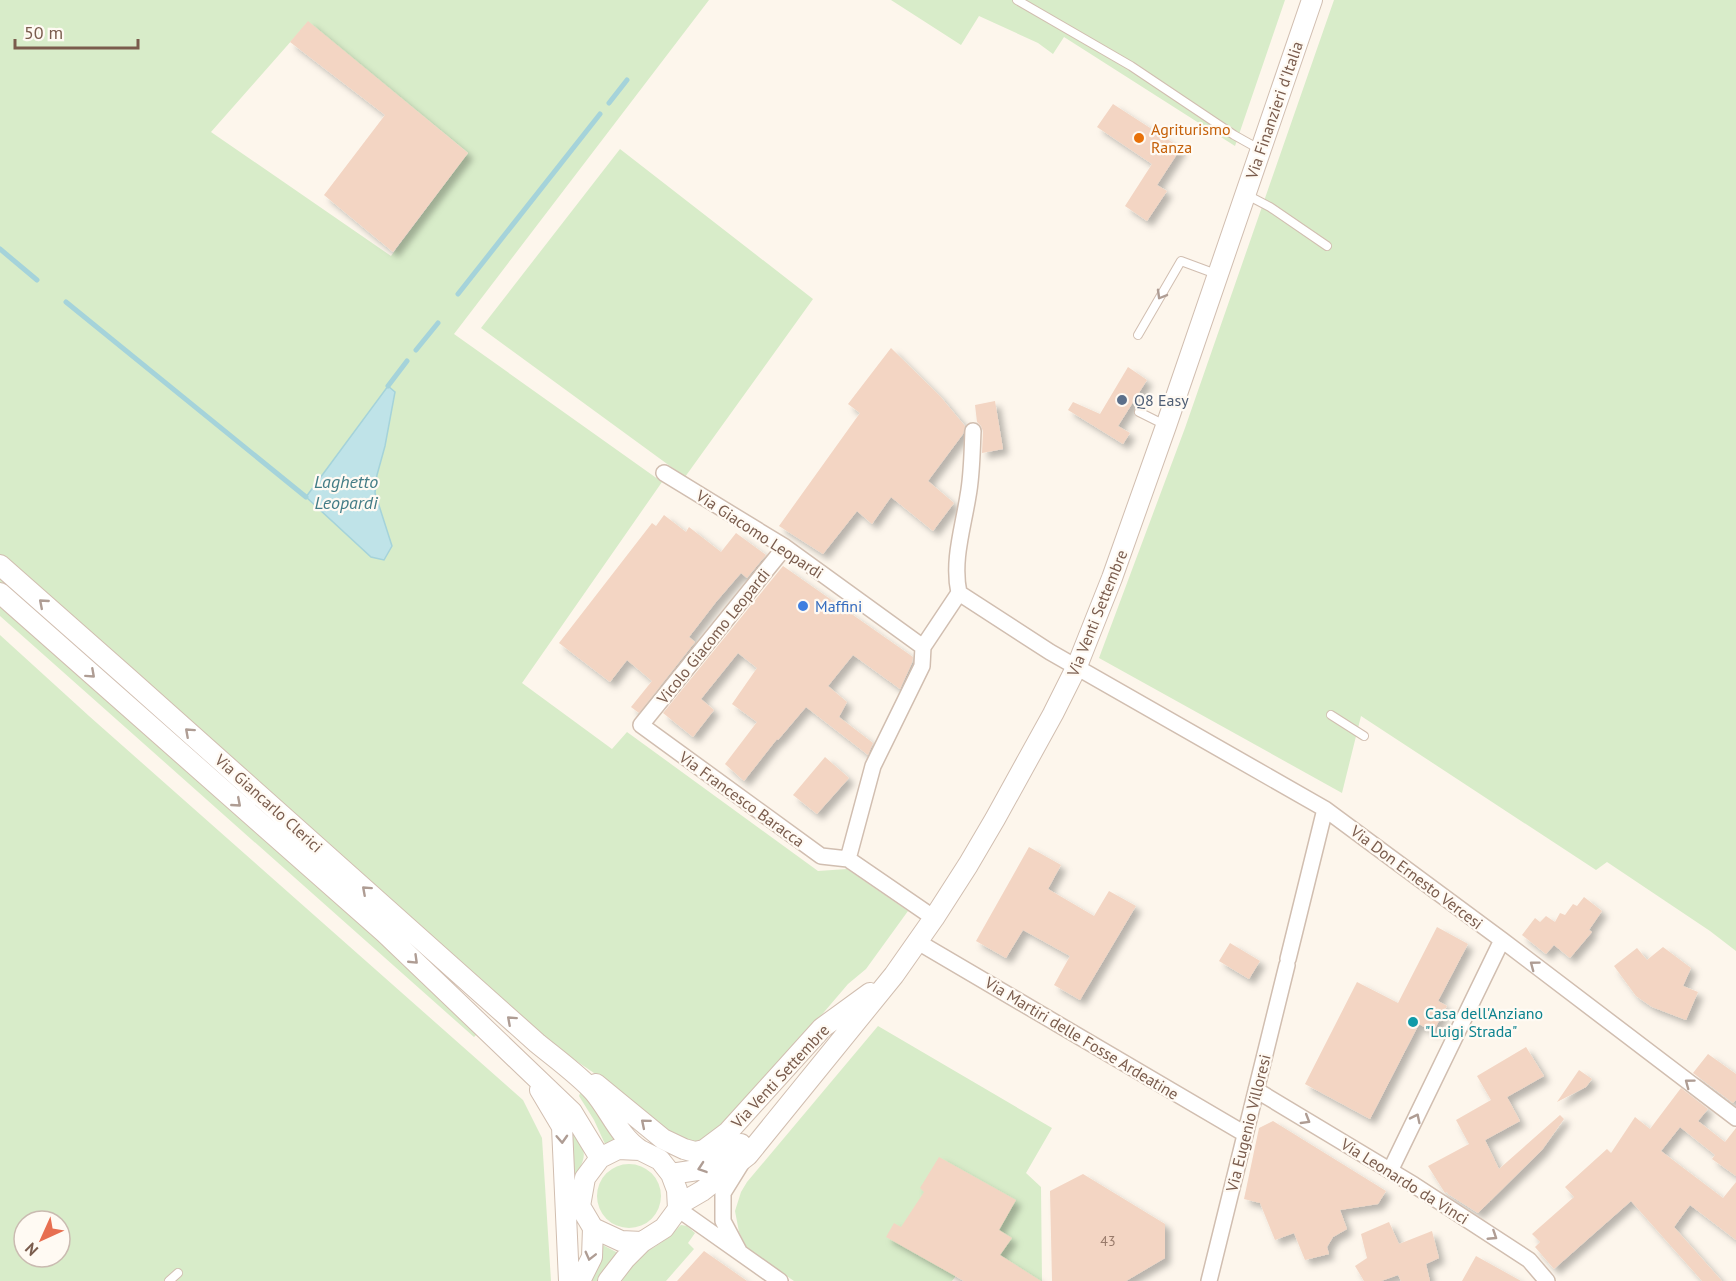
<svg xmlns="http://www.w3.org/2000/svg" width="1736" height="1281" viewBox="0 0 1736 1281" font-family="'PT Sans',sans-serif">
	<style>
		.green { fill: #d8ecc9; fill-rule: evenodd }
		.water { fill: #bfe3e8; stroke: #a5d3da; stroke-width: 1.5 }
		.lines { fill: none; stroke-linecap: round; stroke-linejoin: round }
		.stream { stroke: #a5d3da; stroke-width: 5 }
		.building { fill: #f3d5c3; filter: url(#shadow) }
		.service-casing { stroke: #d1beb0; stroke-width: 10 }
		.minor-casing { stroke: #d1beb0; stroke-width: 18 }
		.tertiary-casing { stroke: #d1beb0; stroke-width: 22 }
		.service { stroke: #fff; stroke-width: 8 }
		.minor { stroke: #fff; stroke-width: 15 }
		.tertiary { stroke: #fff; stroke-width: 20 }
		.oneway { stroke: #af9d94 }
		.food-dot { fill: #e8710a; stroke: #fffaf3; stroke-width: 2 }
		.service-dot { fill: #5c6f8a; stroke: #fffaf3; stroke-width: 2 }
		.shop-dot { fill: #3f7fe0; stroke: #fffaf3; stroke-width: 2 }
		.culture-dot { fill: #0f9aa8; stroke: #fffaf3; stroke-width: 2 }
		.labels { text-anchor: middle; stroke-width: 4.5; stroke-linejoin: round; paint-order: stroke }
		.number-label { font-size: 14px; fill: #987a6a }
		.street-label { font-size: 16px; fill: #7a5c4d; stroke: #fffaf3 }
		.food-label { font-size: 16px; fill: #c56008; stroke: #fffaf3; text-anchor: start }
		.service-label { font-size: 16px; fill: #4e5e75; stroke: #fffaf3; text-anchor: start }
		.shop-label { font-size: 16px; fill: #366cbe; stroke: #fffaf3; text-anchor: start }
		.culture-label { font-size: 16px; fill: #0d838f; stroke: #fffaf3; text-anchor: start }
		.water-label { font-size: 18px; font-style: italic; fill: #437c86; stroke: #fffaf3 }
	</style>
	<defs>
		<filter id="shadow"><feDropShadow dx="5.5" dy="5.5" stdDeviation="3" flood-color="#0004"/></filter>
	</defs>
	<rect width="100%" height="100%" fill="#fdf6ec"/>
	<!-- green -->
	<path class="green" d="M 0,0 L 709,0 L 454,334 L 662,482 L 522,683 L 612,749 L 627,732 L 818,871 L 847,869 L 908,911 L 866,969 L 848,984 L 819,1018 L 714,1137 L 687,1143 L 670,1135 L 594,1073 L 538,1035 L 0,557 ZM 308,22 L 468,153 L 391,256 L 211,132 Z
		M 891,0 L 1285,0 L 1235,146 L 1064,37 L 1053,54 L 1038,43 L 979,16 L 961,45 Z
		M 1334,0 L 1736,0 L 1736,951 L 1710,931 L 1607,862 L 1596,870 L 1361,716 L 1342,793 L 1099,658 L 1185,428 Z
		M 620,149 L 813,299 L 685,477 L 481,328 Z
		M 0,572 L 196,745 L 190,751 L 0,583 Z
		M 0,597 L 385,938 L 477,1034 L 474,1037 L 0,616 Z
		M 0,635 L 89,716 L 523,1100 L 542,1138 L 551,1281 L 0,1281 ZM 24,1221 L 60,1221 L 60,1257 L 24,1257 Z
		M 878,1026 L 1052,1128 L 1026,1173 L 1041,1187 L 1042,1281 L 1035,1281 L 963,1266 L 952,1281 L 794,1281 L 748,1250 L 739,1232 L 735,1211 L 741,1192 L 747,1182 Z
		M 581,1091 L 585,1092 L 617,1140 L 605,1144 L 594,1120 L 579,1096 Z
		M 569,1118 C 576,1127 587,1148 583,1160 C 581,1168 575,1175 573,1183 Z
		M597 1196a32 32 0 1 1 64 0a32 32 0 1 1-64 0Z
		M 681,1225 L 687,1226 L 695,1233 L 688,1243 L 694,1249 L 666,1281 L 622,1281 L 636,1258 L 643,1251 L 653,1248 L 665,1240 Z
		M 599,1243 L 618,1253 L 601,1281 L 590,1281 Z"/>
	<!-- water -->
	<path class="water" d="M 388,386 L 395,392 L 385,446 L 377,475 L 375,493 L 392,546 L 384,560 L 371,557 L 306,497 Z"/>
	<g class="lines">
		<!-- stream -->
		<path class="stream" d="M 609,103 L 627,80
			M 0,249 L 37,280
			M 458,294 L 600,114
			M 66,302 L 306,497
			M 416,350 L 438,323
			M 388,386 L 407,361"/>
	</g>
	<!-- building -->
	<path class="building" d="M 308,21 L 468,153 L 393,252 L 324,195 L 385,115 L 290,42 Z
		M 1113,104 L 1181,148 L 1157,185 L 1167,191 L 1147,221 L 1125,206 L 1152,164 L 1097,127 Z
		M 891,348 L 940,396 L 965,426 L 963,434 L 928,481 L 954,503 L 933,531 L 891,497 L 872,524 L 857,511 L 823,554 L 779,526 L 860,413 L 848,404 Z
		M 1128,367 L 1147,380 L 1118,426 L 1130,433 L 1123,444 L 1068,410 L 1073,402 L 1100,414 Z
		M 995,401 L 1003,449 L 982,453 L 983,431 L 981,426 L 977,422 L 975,405 Z
		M 664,515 L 686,532 L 689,527 L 721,552 L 736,533 L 766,555 L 747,578 L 741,573 L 716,602 L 689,637 L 695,642 L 639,713 L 631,707 L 652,681 L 627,660 L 610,682 L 559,643 L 652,523 L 656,526 Z
		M 783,566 L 913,657 L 912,663 L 900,689 L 853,655 L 828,686 L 847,702 L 839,717 L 873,743 L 868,755 L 806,707 L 778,740 L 777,739 L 744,781 L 725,764 L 757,722 L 732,704 L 757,668 L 738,653 L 701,699 L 714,710 L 693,737 L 663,713 Z
		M 825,757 L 849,778 L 817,814 L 793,795 Z
		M 1029,847 L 1061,865 L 1048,889 L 1094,916 L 1109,891 L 1136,906 L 1080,1000 L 1054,985 L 1070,956 L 1023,930 L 1006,958 L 976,941 Z
		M 1584,897 L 1602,911 L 1589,930 L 1592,932 L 1570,958 L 1554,945 L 1546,954 L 1522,935 L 1535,918 L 1540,922 L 1546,916 L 1555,922 L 1560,913 L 1565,915 L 1573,904 L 1577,906 Z
		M 1437,927 L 1468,944 L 1438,1001 L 1447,1006 L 1433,1032 L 1419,1024 L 1370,1119 L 1305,1084 L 1357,982 L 1398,1003 Z
		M 1230,943 L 1260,961 L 1249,979 L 1219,961 Z
		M 1663,947 L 1691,968 L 1683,986 L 1698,992 L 1686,1020 L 1652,1007 L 1636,996 L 1614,966 L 1637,948 L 1647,960 Z
		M 1526,1047 L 1544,1076 L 1507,1097 L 1520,1121 L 1485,1140 L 1499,1169 L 1560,1115 L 1564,1119 L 1542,1150 L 1478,1213 L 1448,1194 L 1447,1192 L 1445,1193 L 1428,1166 L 1469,1144 L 1456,1120 L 1491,1100 L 1477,1076 Z
		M 1708,1054 L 1736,1074 L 1736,1100 L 1733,1103 L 1693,1073 Z
		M 1579,1070 L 1592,1079 L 1586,1087 L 1557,1102 Z
		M 1681,1088 L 1708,1109 L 1698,1121 L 1725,1142 L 1736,1128 L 1736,1176 L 1712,1159 L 1715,1155 L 1680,1127 L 1661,1151 L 1723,1198 L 1736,1182 L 1736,1240 L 1690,1205 L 1674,1227 L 1722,1281 L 1702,1281 L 1631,1201 L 1554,1269 L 1535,1247 L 1540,1242 L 1532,1234 L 1574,1197 L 1565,1187 L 1607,1149 L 1611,1153 L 1635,1117 L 1650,1129 Z
		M 1273,1121 L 1386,1191 L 1378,1204 L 1340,1210 L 1347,1229 L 1333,1237 L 1327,1247 L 1329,1254 L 1305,1260 L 1294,1233 L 1275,1240 L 1260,1203 L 1244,1199 L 1259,1128 Z
		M 939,1157 L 1016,1200 L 999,1230 L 1012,1238 L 1000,1255 L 1041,1281 L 964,1281 L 886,1237 L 894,1223 L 901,1227 L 924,1192 L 920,1188 Z
		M 1083,1174 L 1165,1224 L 1165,1258 L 1126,1281 L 1052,1281 L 1050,1191 Z
		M 1389,1222 L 1399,1244 L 1432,1231 L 1439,1258 L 1426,1264 L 1430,1281 L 1401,1281 L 1398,1275 L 1381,1281 L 1364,1281 L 1355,1266 L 1367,1258 L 1361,1234 Z
		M 704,1251 L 747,1281 L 677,1281 Z
		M 1476,1256 L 1521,1281 L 1462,1281 Z"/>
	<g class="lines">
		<!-- service casing -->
		<g class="service-casing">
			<path id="service" d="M 1017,0 L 1131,66 L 1234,135 L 1259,149
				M 1247,195 L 1270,207 L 1327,246
				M 1138,335 L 1181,261 L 1216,274
				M 1139,412 L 1165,425
				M 1331,715 L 1364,736
				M 169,1281 L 178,1273"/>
		</g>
		<!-- minor casing -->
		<g class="minor-casing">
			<path id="minor" d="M 664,473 L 785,547 L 923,647 L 959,593
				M 785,547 L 641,725 L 821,856 L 848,859 L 934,918
				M 959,593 L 1050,652 L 1325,809 L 1502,940 L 1736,1118
				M 959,593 C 952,561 963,528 968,496 C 972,475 972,452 973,431
				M 848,859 L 873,766 L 922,666 L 923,647
				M 918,942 L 1245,1134
				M 1288,959 L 1325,809
				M 1256,1090 L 1414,1185 L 1529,1260 L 1547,1281
				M 1390,1171 L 1502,940
				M 678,1209 L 780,1281
				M 739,1251 L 723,1221 L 723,1193 L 741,1164
				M 1209,1281 L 1287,965"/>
		</g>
		<!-- tertiary casing -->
		<g class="tertiary-casing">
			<path id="tertiary" d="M 0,565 L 128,678 L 537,1043 C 554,1057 580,1076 594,1092 C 610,1111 619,1136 640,1150
				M 0,593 L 385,933 L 572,1112 L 600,1158
				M 596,1084 L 663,1139 L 684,1149 L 695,1152 L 704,1150 L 728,1132 L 822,1028 L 870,993
				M 540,1090 L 562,1127 L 569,1281
				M 618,1149 L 640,1150 L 660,1160 L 671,1174 L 677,1190 L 678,1209 L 664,1228 L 642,1242 L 621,1241 L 593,1228 L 580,1206 L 585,1178 L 600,1158 Z
				M 671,1174 L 704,1169 L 741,1144
				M 678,1205 L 702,1191 L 748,1155 L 894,975 L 934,918 L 968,865 L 995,819 L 1053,714 L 1077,666 L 1112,578 L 1166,426 L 1312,0
				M 580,1281 L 592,1257 L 593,1228
				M 608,1281 L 625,1259 L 642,1242"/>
		</g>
		<!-- service -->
		<use href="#service" class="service"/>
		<!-- minor -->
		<use href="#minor" class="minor"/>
		<!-- tertiary -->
		<use href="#tertiary" class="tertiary"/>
	</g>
	<!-- one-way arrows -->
	<defs><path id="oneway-chevron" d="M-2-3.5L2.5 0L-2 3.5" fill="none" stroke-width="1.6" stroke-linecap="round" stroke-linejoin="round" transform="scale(1.5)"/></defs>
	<g class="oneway">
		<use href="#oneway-chevron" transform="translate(1161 295) rotate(120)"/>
		<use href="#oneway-chevron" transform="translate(43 603) rotate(-139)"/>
		<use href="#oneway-chevron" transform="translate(91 674) rotate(42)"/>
		<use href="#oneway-chevron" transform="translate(189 732) rotate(-138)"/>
		<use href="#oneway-chevron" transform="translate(237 803) rotate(41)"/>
		<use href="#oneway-chevron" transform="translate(366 890) rotate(-138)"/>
		<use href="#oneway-chevron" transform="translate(414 960) rotate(44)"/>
		<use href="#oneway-chevron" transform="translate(1534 965) rotate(-143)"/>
		<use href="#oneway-chevron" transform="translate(511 1020) rotate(-138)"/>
		<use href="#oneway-chevron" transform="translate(1689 1083) rotate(-143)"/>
		<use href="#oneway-chevron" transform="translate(1416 1118) rotate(-64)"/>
		<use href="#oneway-chevron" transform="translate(1306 1120) rotate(31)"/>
		<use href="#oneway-chevron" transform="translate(645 1123) rotate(-140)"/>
		<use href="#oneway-chevron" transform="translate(562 1139) rotate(87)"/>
		<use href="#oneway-chevron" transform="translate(702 1168) rotate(161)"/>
		<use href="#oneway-chevron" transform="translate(1493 1236) rotate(33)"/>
		<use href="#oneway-chevron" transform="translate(590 1256) rotate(104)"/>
	</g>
	<!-- markers -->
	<circle class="food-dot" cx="1139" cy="138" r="6"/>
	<circle class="service-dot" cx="1122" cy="400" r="6"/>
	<circle class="shop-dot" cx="803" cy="606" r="6"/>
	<circle class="culture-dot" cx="1413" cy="1022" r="6"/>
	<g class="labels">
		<!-- number labels -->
		<g class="number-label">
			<text x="1108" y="1246">43</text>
		</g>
		<!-- street labels -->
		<g class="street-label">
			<text transform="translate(1274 110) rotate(-71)" y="6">Via Finanzieri d'Italia</text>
			<text transform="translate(760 534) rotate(33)" y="6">Via Giacomo Leopardi</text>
			<text transform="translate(1097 613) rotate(-68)" y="6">Via Venti Settembre</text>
			<text transform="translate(713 636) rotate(-51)" y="6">Vicolo Giacomo Leopardi</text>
			<text transform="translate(742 799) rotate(36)" y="6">Via Francesco Baracca</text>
			<text transform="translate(269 803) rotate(42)" y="6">Via Giancarlo Clerici</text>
			<text transform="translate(1417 877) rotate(37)" y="6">Via Don Ernesto Vercesi</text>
			<text transform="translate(1082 1038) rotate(31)" y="6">Via Martiri delle Fosse Ardeatine</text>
			<text transform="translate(780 1076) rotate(-47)" y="6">Via Venti Settembre</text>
			<text transform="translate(1248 1123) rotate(-76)" y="6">Via Eugenio Villoresi</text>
			<text transform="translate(1405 1181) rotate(32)" y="6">Via Leonardo da Vinci</text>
		</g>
		<!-- food labels -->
		<g class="food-label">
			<text x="1151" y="135">Agriturismo<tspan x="1151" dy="18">Ranza</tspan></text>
		</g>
		<!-- service labels -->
		<g class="service-label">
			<text x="1134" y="406">Q8 Easy</text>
		</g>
		<!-- shop labels -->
		<g class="shop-label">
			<text x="815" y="612">Maffini</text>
		</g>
		<!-- culture labels -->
		<g class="culture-label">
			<text x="1425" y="1019">Casa dell'Anziano<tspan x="1425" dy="18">"Luigi Strada"</tspan></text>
		</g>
		<!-- water labels -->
		<g class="water-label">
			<text x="346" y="488">Laghetto<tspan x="346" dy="21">Leopardi</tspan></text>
		</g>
	</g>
	<!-- north arrow -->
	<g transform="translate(42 1239) rotate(225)"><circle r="28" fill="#fffaf3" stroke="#cabbb1" stroke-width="1.5"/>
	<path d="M0-4.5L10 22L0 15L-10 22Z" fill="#e76f51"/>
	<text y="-9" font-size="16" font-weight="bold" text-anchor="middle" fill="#7a5c4d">N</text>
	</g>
	<!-- scale -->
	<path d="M15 39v9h123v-9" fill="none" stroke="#7a5c4d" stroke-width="3"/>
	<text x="24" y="39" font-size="18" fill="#7a5c4d" stroke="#fffaf3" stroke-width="4.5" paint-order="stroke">50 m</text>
</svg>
